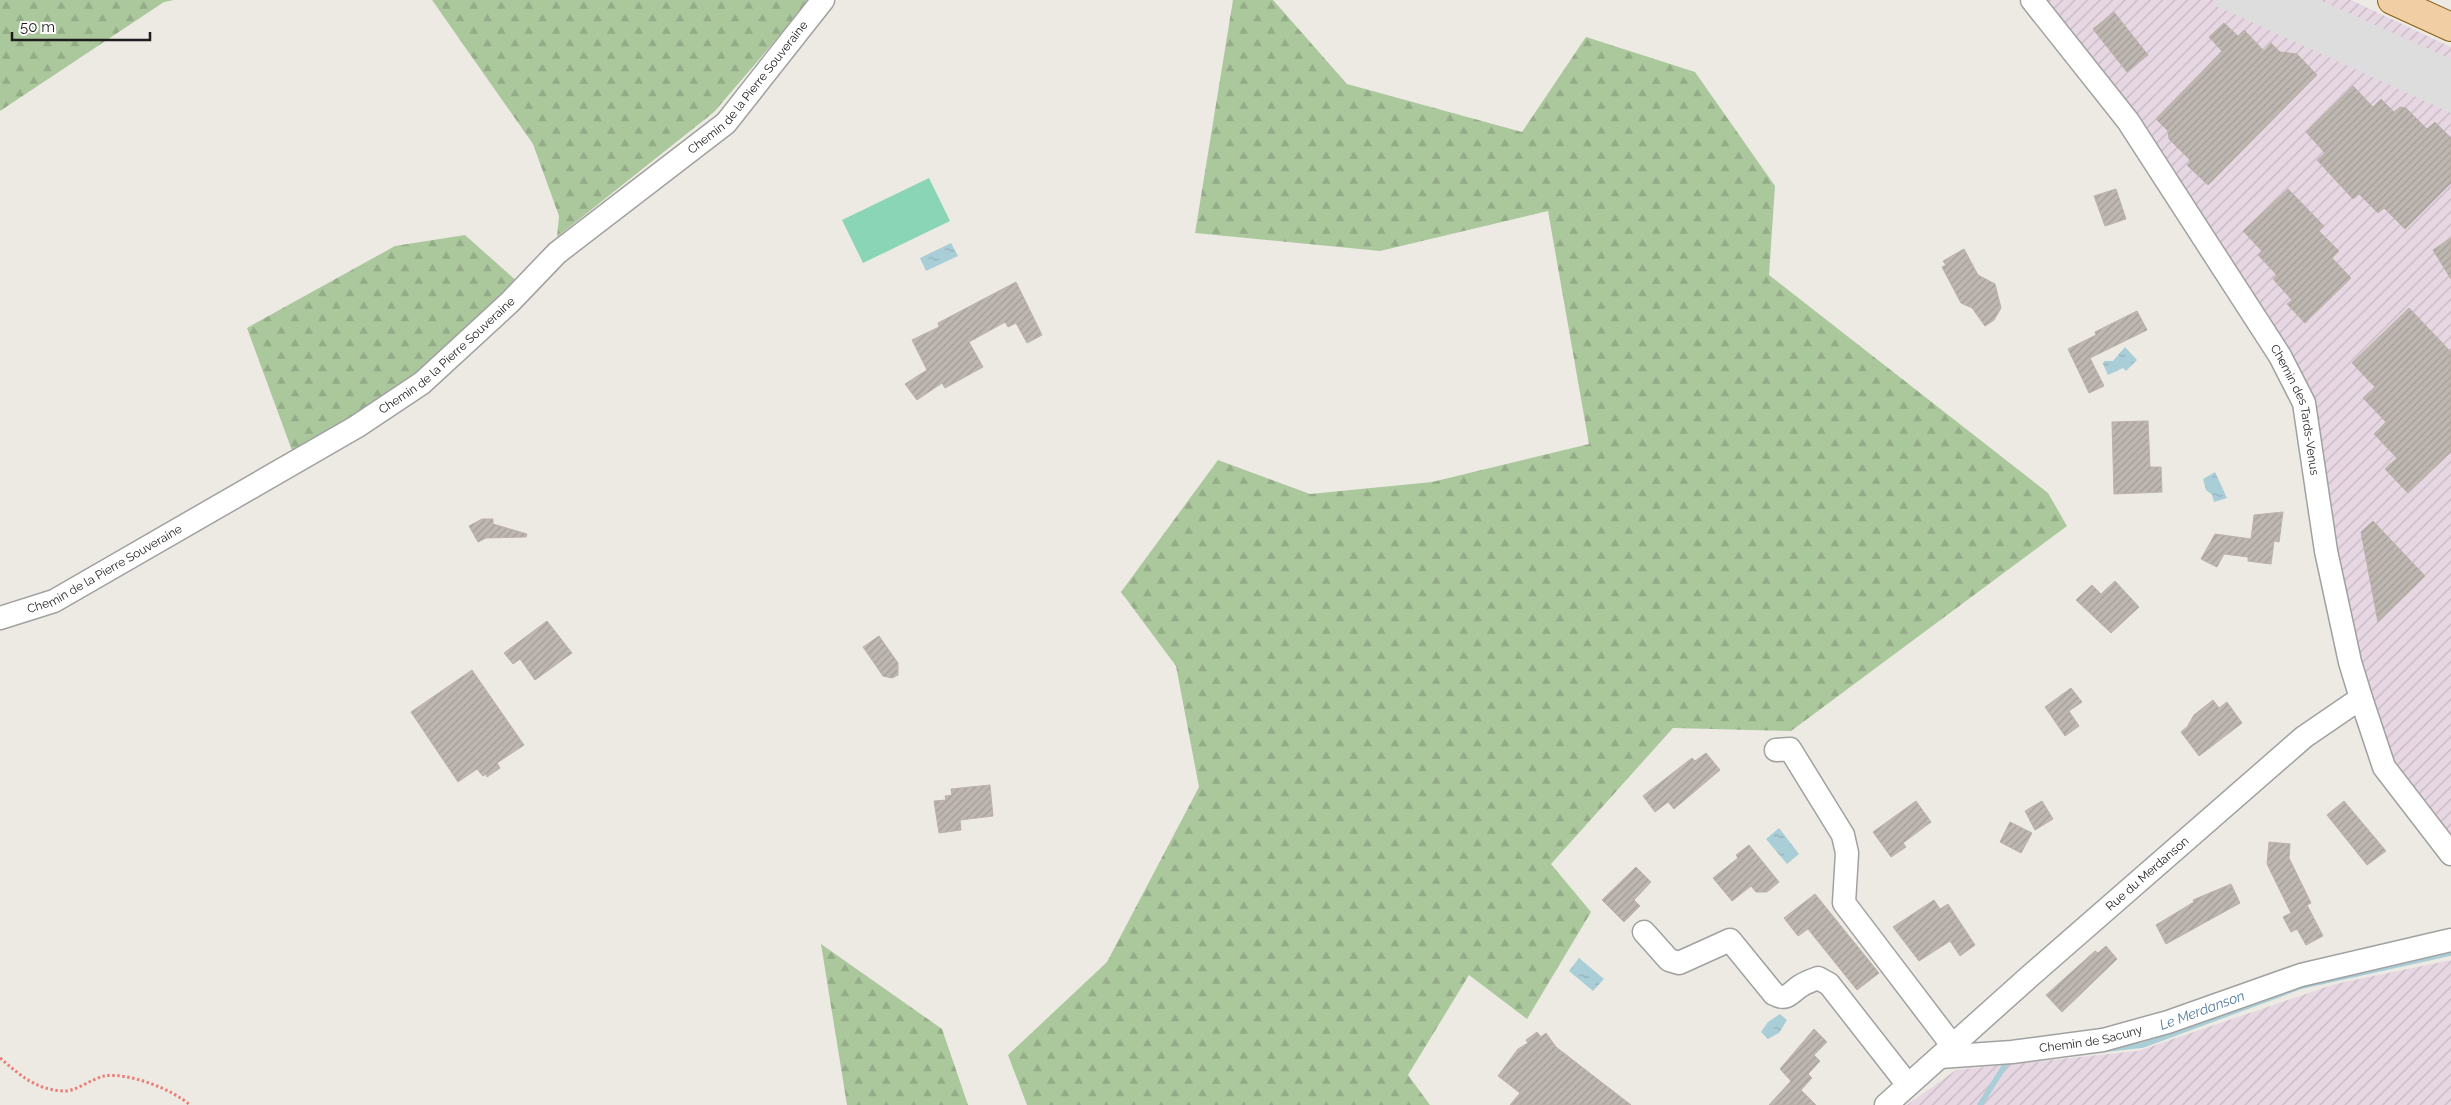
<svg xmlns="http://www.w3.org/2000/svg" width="2451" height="1105" viewBox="0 0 2451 1105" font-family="Raleway,sans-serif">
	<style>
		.industrial { fill: url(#industrial-furrows) }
		.forest { fill: url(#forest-firs) }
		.pitch { fill: #8ad5b6 }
		.parking { fill: #ddd }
		.water { fill: url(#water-ripples) }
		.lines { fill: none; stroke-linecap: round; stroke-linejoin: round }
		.stream { stroke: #a9ced7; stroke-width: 5.5 }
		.building { fill: url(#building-hatch); stroke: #bdb1a8 }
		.minor-casing { stroke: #a1a1a1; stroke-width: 25 }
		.major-casing { stroke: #875c0f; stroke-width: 30 }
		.path { stroke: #eb8078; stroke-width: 3; stroke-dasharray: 2.5 2.5; stroke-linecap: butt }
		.minor { stroke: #fff; stroke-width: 22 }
		.major { stroke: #f2cea5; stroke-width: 28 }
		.labels { text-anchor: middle; stroke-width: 5; stroke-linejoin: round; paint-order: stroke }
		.street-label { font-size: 12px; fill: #1d1d1d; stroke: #fff }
		.water-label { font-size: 14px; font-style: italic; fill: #51799c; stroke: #fff }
	</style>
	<defs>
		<pattern id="industrial-furrows" width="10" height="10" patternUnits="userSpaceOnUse" patternTransform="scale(1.25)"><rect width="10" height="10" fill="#e6d7e3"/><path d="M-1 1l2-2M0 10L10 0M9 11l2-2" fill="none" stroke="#c5b8c2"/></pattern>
		<pattern id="forest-firs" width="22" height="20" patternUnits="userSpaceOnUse" patternTransform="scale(1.25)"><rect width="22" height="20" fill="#abc89d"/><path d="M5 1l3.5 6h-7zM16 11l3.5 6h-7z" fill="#93ab87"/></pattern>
		<pattern id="water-ripples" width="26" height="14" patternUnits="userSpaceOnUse" patternTransform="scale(1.25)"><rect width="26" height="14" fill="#a9ced7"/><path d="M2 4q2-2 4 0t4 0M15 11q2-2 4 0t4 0" fill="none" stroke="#91b0b8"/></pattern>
		<pattern id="building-hatch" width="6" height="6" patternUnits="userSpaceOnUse" patternTransform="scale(1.25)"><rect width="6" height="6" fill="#bdb6b1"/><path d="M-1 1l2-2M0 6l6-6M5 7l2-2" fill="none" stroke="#a29c98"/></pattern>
	</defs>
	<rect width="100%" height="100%" fill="#edeae4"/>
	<!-- industrial -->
	<path class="industrial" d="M 2045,0 L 2351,0 L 2451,47 L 2451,836 L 2389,759 L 2356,665 L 2308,397 Z
		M 2451,960 L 2451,1105 L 1907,1105 L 1956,1070 L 2138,1051 L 2335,984 Z"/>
	<!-- forest -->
	<path class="forest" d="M 0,0 L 174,0 L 164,2 L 0,111 Z
		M 432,0 L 810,0 L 714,112 L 557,237 L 559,216 L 533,144 Z
		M 1233,0 L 1273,0 L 1347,84 L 1522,132 L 1586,37 L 1695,72 L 1775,186 L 1769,275 L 2048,493 L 2067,526 L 1791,731 L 1673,728 L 1551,864 L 1591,912 L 1527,1019 L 1469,975 L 1408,1075 L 1430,1105 L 1027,1105 L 1008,1055 L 1107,962 L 1199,787 L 1176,666 L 1121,592 L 1218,460 L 1310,494 L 1432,482 L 1589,444 L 1548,211 L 1380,251 L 1195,233 Z
		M 465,235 L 520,284 L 422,383 L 294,456 L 247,328 L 395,246 Z
		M 821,944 L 942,1029 L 968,1105 L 847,1105 Z"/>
	<!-- pitch -->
	<path class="pitch" d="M 929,178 L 950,221 L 863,263 L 842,220 Z"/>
	<!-- parking -->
	<path class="parking" d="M 2217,0 L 2320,0 L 2451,59 L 2451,113 L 2216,6 Z"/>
	<!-- water -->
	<path class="water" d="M 951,243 L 958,256 L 926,271 L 920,258 Z
		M 2125,347 L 2137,360 L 2126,371 L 2123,368 L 2108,375 L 2103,364 L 2104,361 L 2113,361 Z
		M 2215,472 L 2227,498 L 2214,502 L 2212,495 L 2206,490 L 2203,479 Z
		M 1779,828 L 1799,854 L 1787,864 L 1766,839 Z
		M 1579,958 L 1604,979 L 1593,991 L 1569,971 Z
		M 1780,1014 L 1787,1020 L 1779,1033 L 1768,1039 L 1761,1032 L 1768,1022 Z"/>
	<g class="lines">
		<!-- stream -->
		<path class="stream" d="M 2108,1049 L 2143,1045 L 2302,986 L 2451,953
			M 1980,1105 L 2007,1062 L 2012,1061"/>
	</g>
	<!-- building -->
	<path class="building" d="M 2114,12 L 2148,55 L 2127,72 L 2093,29 Z
		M 2224,23 L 2238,36 L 2244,30 L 2264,51 L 2271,43 L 2280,52 L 2297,54 L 2317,75 L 2208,185 L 2187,165 L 2191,161 L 2169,139 L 2168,131 L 2156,119 L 2222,51 L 2209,37 Z
		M 2353,86 L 2373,107 L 2381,99 L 2394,112 L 2400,107 L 2406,108 L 2427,129 L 2435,122 L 2451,138 L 2451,183 L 2405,229 L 2384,208 L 2378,213 L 2359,194 L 2353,199 L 2317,160 L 2325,153 L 2306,132 Z
		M 2116,189 L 2126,219 L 2105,226 L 2094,196 Z
		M 2288,189 L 2324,226 L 2319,231 L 2339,251 L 2332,258 L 2351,278 L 2305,323 L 2287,304 L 2292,300 L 2273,279 L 2277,275 L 2258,255 L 2262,251 L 2243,231 Z
		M 2451,238 L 2451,279 L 2433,250 Z
		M 1964,249 L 1978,275 L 1995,284 L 2001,308 L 1994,320 L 1985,326 L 1972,308 L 1961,303 L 1942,267 L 1946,265 L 1943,261 Z
		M 1016,282 L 1042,335 L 1027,343 L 1016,323 L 1008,327 L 1005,322 L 969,342 L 983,367 L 945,388 L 942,383 L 917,400 L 905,384 L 927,370 L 912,340 L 939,327 L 938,323 Z
		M 2409,308 L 2451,352 L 2451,452 L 2408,493 L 2385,469 L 2397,458 L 2374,434 L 2386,422 L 2363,398 L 2375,387 L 2352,363 Z
		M 2137,311 L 2147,330 L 2090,358 L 2104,386 L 2089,393 L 2068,349 L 2096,335 L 2095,332 Z
		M 2148,421 L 2150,467 L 2161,467 L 2162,492 L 2114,494 L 2112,422 Z
		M 2283,512 L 2279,542 L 2274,541 L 2271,564 L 2248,561 L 2248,557 L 2224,554 L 2217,567 L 2201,559 L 2215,534 L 2251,539 L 2254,515 Z
		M 482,519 L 493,519 L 493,524 L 527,534 L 526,537 L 486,538 L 478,542 L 469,526 Z
		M 2373,521 L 2425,576 L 2378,622 L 2361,532 Z
		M 2115,581 L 2139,607 L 2111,633 L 2076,600 L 2092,585 L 2101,594 Z
		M 547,621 L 572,653 L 535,680 L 520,659 L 513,664 L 504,653 Z
		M 879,636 L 898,663 L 898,675 L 892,678 L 883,676 L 863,647 Z
		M 472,670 L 524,745 L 497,763 L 500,768 L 487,777 L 486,774 L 483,776 L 477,769 L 458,782 L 411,712 Z
		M 2071,688 L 2082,702 L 2069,711 L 2079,726 L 2065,736 L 2045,707 Z
		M 2213,700 L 2219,708 L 2227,702 L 2242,723 L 2199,756 L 2181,732 L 2187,727 L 2194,715 Z
		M 1706,753 L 1720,770 L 1674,809 L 1668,802 L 1655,812 L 1643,796 L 1692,758 L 1695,761 Z
		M 990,785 L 993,816 L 960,820 L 961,830 L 939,833 L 934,801 L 946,800 L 945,796 L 952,795 L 951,789 Z
		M 1916,801 L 1931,822 L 1903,843 L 1906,847 L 1891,857 L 1873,832 Z
		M 2042,801 L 2053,819 L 2035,830 L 2025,811 Z
		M 2344,801 L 2386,851 L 2367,865 L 2327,815 Z
		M 2010,822 L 2032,833 L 2021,853 L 2000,842 Z
		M 2269,842 L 2290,844 L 2289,858 L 2311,903 L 2307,905 L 2323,936 L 2306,945 L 2297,929 L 2291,932 L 2283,917 L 2291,913 L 2267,864 Z
		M 1749,845 L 1779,882 L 1767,892 L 1756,892 L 1751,886 L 1732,901 L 1713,878 L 1738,858 L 1736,855 Z
		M 1636,867 L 1651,882 L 1634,900 L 1640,906 L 1624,922 L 1602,900 Z
		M 2231,884 L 2240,903 L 2166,944 L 2156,925 L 2194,902 L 2193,900 Z
		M 1815,894 L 1879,973 L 1857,990 L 1808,929 L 1798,936 L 1784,918 Z
		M 1934,900 L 1940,909 L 1948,904 L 1975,945 L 1960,956 L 1950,941 L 1919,961 L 1893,927 Z
		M 2106,946 L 2117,959 L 2062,1012 L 2046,995 L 2095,951 L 2098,953 Z
		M 1814,1029 L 1827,1042 L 1814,1055 L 1820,1061 L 1808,1074 L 1812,1078 L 1801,1090 L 1816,1105 L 1769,1105 L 1791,1081 L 1780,1069 Z
		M 1537,1032 L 1541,1037 L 1546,1033 L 1556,1047 L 1631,1105 L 1510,1105 L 1520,1093 L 1498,1076 L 1518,1049 L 1528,1043 L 1526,1040 Z"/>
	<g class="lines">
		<!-- minor casing -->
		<g class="minor-casing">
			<g id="minor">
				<path id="s1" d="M 2032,0 L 2128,121 L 2280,356 L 2304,403 L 2326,551 L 2350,662 L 2361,698 L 2384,767 L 2451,854"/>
				<path id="s2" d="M 0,618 L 54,601 L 356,427 L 422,383 L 510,302 L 557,253 L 726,123 L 823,0"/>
				<path d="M 1776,750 L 1790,749 L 1843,835 L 1847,853 L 1844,903 L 1952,1045"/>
				<path d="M 1644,932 L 1669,960 L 1679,963 L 1730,940 L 1774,994 C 1788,1002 1791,991 1802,985 C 1807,982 1813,980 1818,978 L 1829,984 L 1908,1085"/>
				<path id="s3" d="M 1940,1057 L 2012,1052 L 2103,1040 L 2168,1022 L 2301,975 L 2451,940"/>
				<path id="s4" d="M 1886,1105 L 2030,976 L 2304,737 L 2361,698"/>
			</g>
		</g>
		<!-- major casing -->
		<g class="major-casing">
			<path id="major" d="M 2392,0 L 2451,27"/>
		</g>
		<!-- path -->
		<path class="path" d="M 0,1058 C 20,1075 36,1090 64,1091 C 77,1091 91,1079 104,1076 C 128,1072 172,1089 190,1105"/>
		<!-- minor -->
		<use href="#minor" class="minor"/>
		<!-- major -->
		<use href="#major" class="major"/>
	</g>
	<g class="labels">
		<!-- street labels -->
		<g class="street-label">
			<text dy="4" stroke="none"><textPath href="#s2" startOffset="926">Chemin de la Pierre Souveraine</textPath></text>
			<text dy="4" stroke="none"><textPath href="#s2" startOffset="521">Chemin de la Pierre Souveraine</textPath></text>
			<text dy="4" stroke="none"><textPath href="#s1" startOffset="491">Chemin des Tards-Venus</textPath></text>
			<text dy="4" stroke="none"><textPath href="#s2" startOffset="116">Chemin de la Pierre Souveraine</textPath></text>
			<text dy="4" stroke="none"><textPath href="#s4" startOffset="349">Rue du Merdanson</textPath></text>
			<text dy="4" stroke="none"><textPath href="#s3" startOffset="152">Chemin de Sacuny</textPath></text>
		</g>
		<!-- water labels -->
		<g class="water-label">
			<text transform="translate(2202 1010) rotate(-20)" y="5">Le Merdanson</text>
		</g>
	</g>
	<!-- scale -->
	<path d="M12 32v8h138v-8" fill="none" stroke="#1d1d1d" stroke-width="2.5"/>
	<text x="20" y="32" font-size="15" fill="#1d1d1d" stroke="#ffffff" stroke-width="4" paint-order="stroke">50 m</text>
</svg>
